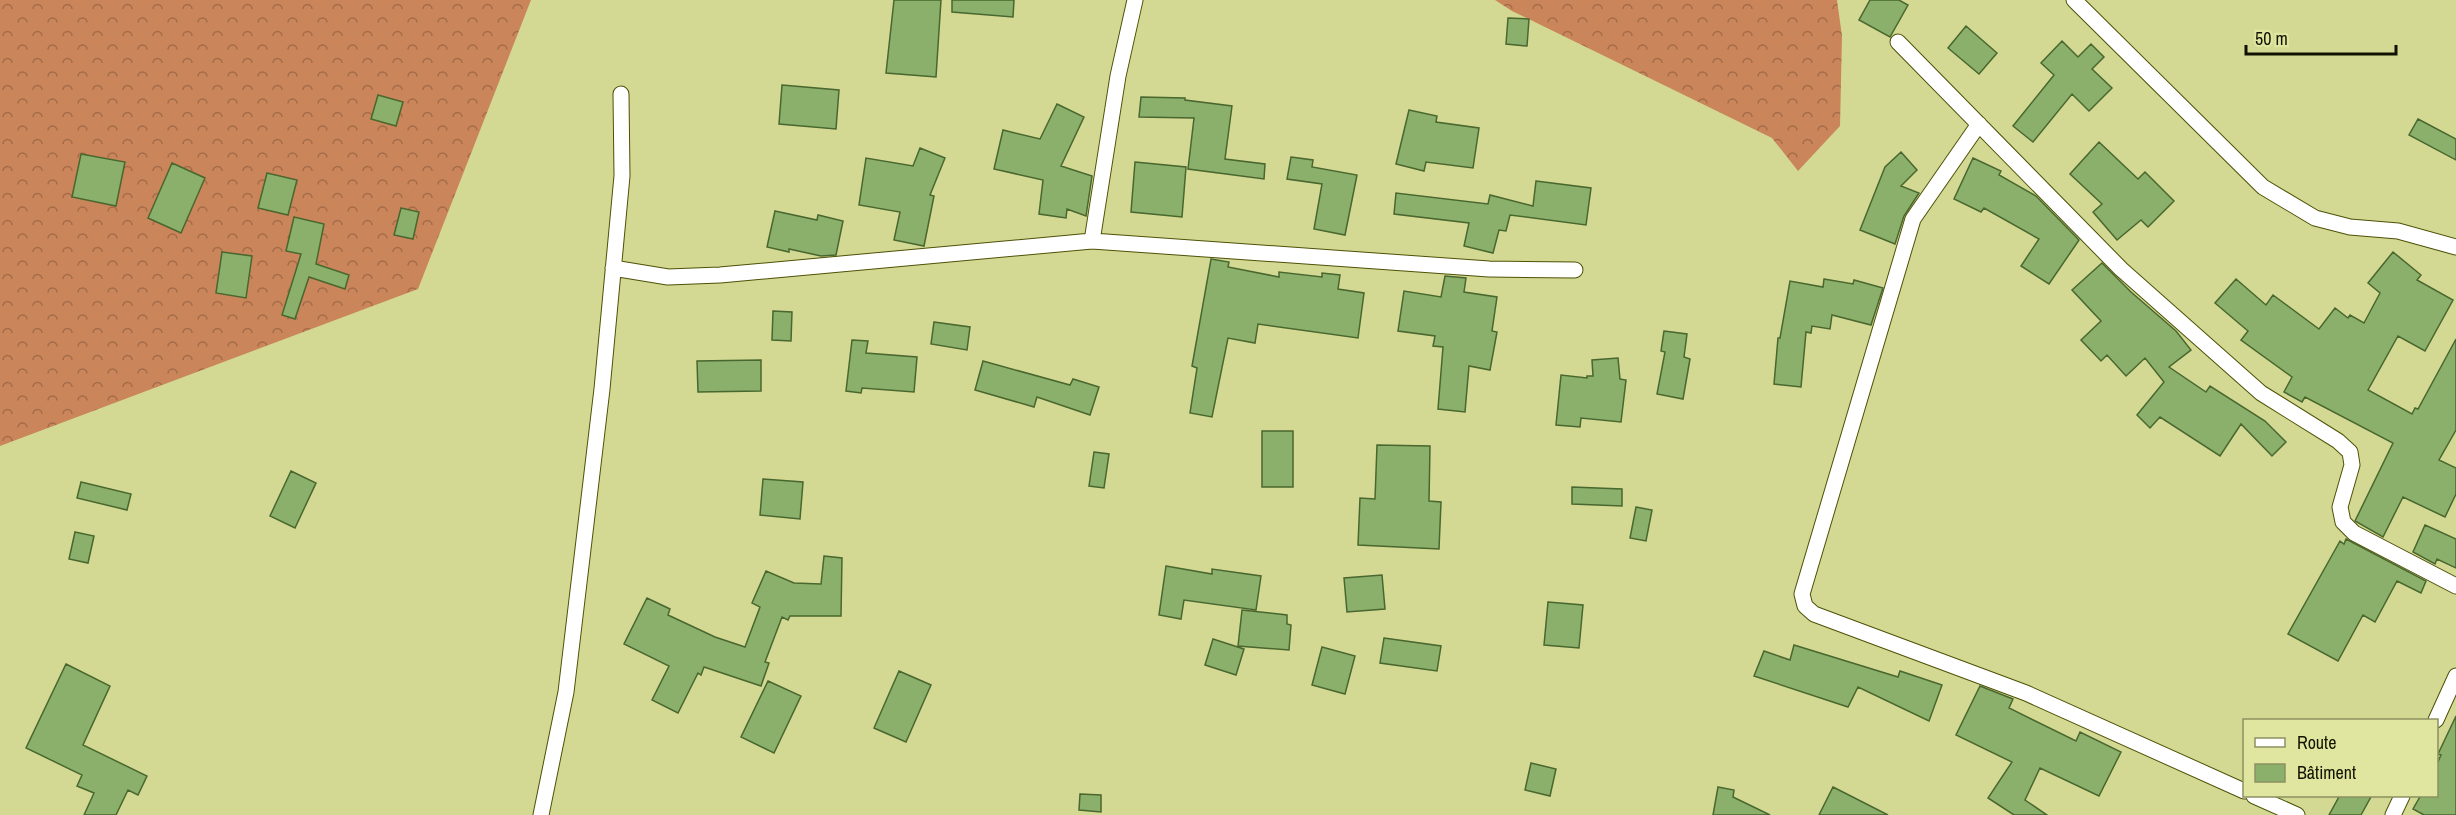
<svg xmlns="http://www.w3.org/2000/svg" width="2456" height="815" viewBox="0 0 2456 815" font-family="'Archivo Narrow',sans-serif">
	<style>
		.forest { fill: url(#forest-crowns) }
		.building { fill: #8ab06b; stroke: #49672e; stroke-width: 1.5 }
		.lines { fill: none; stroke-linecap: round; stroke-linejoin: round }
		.minor-casing { stroke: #4e5105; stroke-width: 17 }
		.minor { stroke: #fff; stroke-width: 15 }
	</style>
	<defs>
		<pattern id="forest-crowns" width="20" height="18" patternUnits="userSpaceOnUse" patternTransform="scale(1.5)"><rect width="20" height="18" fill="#cb855a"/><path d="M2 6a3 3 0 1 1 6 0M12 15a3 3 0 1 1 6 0" fill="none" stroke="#a36b48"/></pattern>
	</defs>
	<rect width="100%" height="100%" fill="#d3d993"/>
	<!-- forest -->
	<path class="forest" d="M 0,0 L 531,0 L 418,289 L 0,446 Z
		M 1495,0 L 1837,0 L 1842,36 L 1840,126 L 1798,171 L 1772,138 L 1512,11 Z"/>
	<!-- building -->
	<path class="building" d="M 894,0 L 941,0 L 936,77 L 886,73 Z
		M 952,0 L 1014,0 L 1013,17 L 952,12 Z
		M 1870,0 L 1899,0 L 1908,5 L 1890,37 L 1859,20 Z
		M 1508,18 L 1529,19 L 1527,46 L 1506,44 Z
		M 1966,26 L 1997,53 L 1979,74 L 1948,48 Z
		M 2062,41 L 2078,57 L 2091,44 L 2104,57 L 2092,69 L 2112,88 L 2089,111 L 2072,94 L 2033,142 L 2013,126 L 2054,75 L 2041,63 Z
		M 782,85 L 839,90 L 836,129 L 779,124 Z
		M 378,95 L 403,102 L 396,126 L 371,119 Z
		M 1141,97 L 1185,98 L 1185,100 L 1232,106 L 1225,159 L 1265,164 L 1264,179 L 1188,169 L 1194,118 L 1139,117 Z
		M 1057,104 L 1084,117 L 1061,166 L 1092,176 L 1086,216 L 1067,209 L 1066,218 L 1039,214 L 1043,180 L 994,169 L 1003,130 L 1040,139 Z
		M 1409,110 L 1437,116 L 1436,122 L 1479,128 L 1473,168 L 1426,162 L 1424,171 L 1396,164 Z
		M 2418,119 L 2456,139 L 2456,160 L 2409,135 Z
		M 2099,142 L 2138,179 L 2145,172 L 2174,201 L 2148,227 L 2141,220 L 2117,240 L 2093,212 L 2102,204 L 2070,174 Z
		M 920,148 L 945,158 L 930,195 L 934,196 L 924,246 L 894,240 L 900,212 L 859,205 L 866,158 L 913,166 Z
		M 1901,152 L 1917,170 L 1901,186 L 1919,193 L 1904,216 L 1895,244 L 1860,230 L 1885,167 Z
		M 81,154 L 125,162 L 116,206 L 72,197 Z
		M 1291,157 L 1313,160 L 1312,167 L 1357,175 L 1345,235 L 1314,229 L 1322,184 L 1287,179 Z
		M 1973,158 L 2001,171 L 1999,175 L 2036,196 L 2079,240 L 2049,284 L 2021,266 L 2039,239 L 1984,208 L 1981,212 L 1954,199 Z
		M 1135,162 L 1186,167 L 1182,217 L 1131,212 Z
		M 172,163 L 205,178 L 181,233 L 148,218 Z
		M 267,173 L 297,180 L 288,215 L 258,208 Z
		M 1536,181 L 1591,188 L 1586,225 L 1510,215 L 1506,231 L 1499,230 L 1493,253 L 1464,246 L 1469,223 L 1394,214 L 1396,193 L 1488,204 L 1490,195 L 1533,206 Z
		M 401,208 L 419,212 L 413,239 L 394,235 Z
		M 775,211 L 817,220 L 818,215 L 843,221 L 836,255 L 821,256 L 789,249 L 789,252 L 767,247 Z
		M 294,217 L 324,224 L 316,264 L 349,275 L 345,289 L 309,277 L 295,319 L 282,315 L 301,254 L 286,251 Z
		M 222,252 L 252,256 L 246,298 L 216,293 Z
		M 2393,252 L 2421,275 L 2417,280 L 2453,300 L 2425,351 L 2398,336 L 2368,390 L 2412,414 L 2415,408 L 2418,409 L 2456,339 L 2456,430 L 2439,460 L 2456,468 L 2456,494 L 2445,517 L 2403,497 L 2383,537 L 2355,521 L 2393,443 L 2305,397 L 2302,402 L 2284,392 L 2292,377 L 2241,340 L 2248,331 L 2215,303 L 2236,279 L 2266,305 L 2273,295 L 2319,329 L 2335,308 L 2348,318 L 2350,315 L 2364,323 L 2380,293 L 2368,283 Z
		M 1211,259 L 1229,262 L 1228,267 L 1279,277 L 1279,272 L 1322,277 L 1322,273 L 1340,275 L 1338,289 L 1364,293 L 1358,338 L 1258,324 L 1255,343 L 1228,338 L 1212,417 L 1190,413 L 1197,368 L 1192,366 Z
		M 2102,263 L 2131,292 L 2176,331 L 2191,350 L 2169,367 L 2206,392 L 2210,386 L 2265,421 L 2286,442 L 2272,456 L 2241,424 L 2220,456 L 2160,417 L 2150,428 L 2137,415 L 2164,382 L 2145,358 L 2126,376 L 2107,355 L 2101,361 L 2081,340 L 2101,321 L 2072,290 Z
		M 1445,276 L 1466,278 L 1464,292 L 1497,297 L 1492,331 L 1497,332 L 1490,370 L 1469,366 L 1465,412 L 1438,409 L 1443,347 L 1433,346 L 1435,336 L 1398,331 L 1404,291 L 1441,297 Z
		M 1824,279 L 1853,284 L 1854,280 L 1883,288 L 1871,325 L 1832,315 L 1830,329 L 1812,326 L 1811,333 L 1806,332 L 1801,387 L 1774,384 L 1778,338 L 1780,338 L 1790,281 L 1823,287 Z
		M 773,311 L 792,312 L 791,341 L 772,340 Z
		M 934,322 L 970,327 L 967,350 L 931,344 Z
		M 1664,331 L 1687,334 L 1684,357 L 1690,359 L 1683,399 L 1657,394 L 1665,352 L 1661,351 Z
		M 852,340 L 868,341 L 866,353 L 917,357 L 914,392 L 862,388 L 861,393 L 846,391 Z
		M 1618,358 L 1620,379 L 1626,380 L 1621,422 L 1581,418 L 1580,427 L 1556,425 L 1561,375 L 1587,378 L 1587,376 L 1593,376 L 1592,360 Z
		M 761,360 L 761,391 L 698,392 L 697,361 Z
		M 983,361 L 1070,385 L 1073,379 L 1099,387 L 1090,415 L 1037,397 L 1034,407 L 975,390 Z
		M 1262,431 L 1293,431 L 1293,487 L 1262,487 Z
		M 1377,445 L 1430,446 L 1429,501 L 1441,502 L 1439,549 L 1358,545 L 1360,498 L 1375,499 Z
		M 1094,452 L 1109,454 L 1104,488 L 1089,486 Z
		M 291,471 L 316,483 L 295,528 L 270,516 Z
		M 763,479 L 803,482 L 800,519 L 760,515 Z
		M 81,482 L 131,494 L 127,510 L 77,498 Z
		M 1572,487 L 1622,489 L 1622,506 L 1572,504 Z
		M 1636,507 L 1652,510 L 1646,541 L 1630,538 Z
		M 2425,525 L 2456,539 L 2456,568 L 2437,559 L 2435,564 L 2413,552 Z
		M 75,532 L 94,536 L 88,563 L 69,559 Z
		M 2346,539 L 2426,581 L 2421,593 L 2397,581 L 2375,622 L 2363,615 L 2338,661 L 2288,634 L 2340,541 L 2344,544 Z
		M 824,556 L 842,558 L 841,616 L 790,616 L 788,620 L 782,617 L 765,662 L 769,663 L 761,686 L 704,667 L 701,675 L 698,673 L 678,713 L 652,700 L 669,666 L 624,644 L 647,598 L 670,609 L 668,615 L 715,637 L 745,647 L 760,607 L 752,603 L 766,571 L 794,583 L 821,584 Z
		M 1166,566 L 1212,574 L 1212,569 L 1261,576 L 1256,610 L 1184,600 L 1181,619 L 1159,615 Z
		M 1382,575 L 1385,609 L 1347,612 L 1344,578 Z
		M 1548,602 L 1583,605 L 1579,648 L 1544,645 Z
		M 1242,610 L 1287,615 L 1287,624 L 1291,625 L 1289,650 L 1238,646 Z
		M 1384,638 L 1441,646 L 1437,671 L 1380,663 Z
		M 1213,639 L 1244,649 L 1236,675 L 1205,665 Z
		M 1794,645 L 1898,677 L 1900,671 L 1942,685 L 1929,721 L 1858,687 L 1848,707 L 1754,676 L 1764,651 L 1790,660 Z
		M 1322,647 L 1355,656 L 1345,694 L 1312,685 Z
		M 66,664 L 110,686 L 83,745 L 147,776 L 138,795 L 128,790 L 116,815 L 84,815 L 94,793 L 77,786 L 82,775 L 26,748 Z
		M 899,671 L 931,685 L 906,742 L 874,728 Z
		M 768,681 L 801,696 L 774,753 L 741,737 Z
		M 1980,686 L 2013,699 L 2009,708 L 2076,741 L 2080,732 L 2121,752 L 2099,796 L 2040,768 L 2025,800 L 2047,815 L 2014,815 L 1988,798 L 2012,762 L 1956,735 Z
		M 2456,716 L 2456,815 L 2424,815 L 2413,809 L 2421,795 L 2436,795 L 2436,766 L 2441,755 L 2438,754 Z
		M 1531,763 L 1556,769 L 1550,796 L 1525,790 Z
		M 1718,787 L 1734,790 L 1733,797 L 1770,815 L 1713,815 Z
		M 1833,787 L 1888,815 L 1819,815 Z
		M 1080,794 L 1101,795 L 1101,812 L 1079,810 Z
		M 2340,795 L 2372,795 L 2361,815 L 2329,815 Z"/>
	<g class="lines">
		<!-- minor casing -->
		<g class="minor-casing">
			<path id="minor" d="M 2074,0 L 2263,187 L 2315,218 L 2350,227 L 2398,231 L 2456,247
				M 1898,42 L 2121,269 L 2261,393 L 2338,441 L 2350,452 L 2352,465 L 2340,507 L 2343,522 L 2354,533 L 2456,586
				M 1979,124 L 1913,219 L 1802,594 L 1805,606 L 1814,614 L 2026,693 L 2244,791
				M 1092,241 L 1118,76 L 1135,0
				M 613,268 L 668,277 L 720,275 L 1092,241 L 1489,269 L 1575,270
				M 2436,720 L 2456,676
				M 2254,796 L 2297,815
				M 541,815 L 566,692 L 602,389 L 622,176 L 621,94
				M 2393,815 L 2402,796"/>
		</g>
		<!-- minor -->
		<use href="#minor" class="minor"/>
	</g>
	<!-- legend -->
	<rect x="2243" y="719" width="195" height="78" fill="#e0e6a0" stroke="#8d9160" stroke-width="1.5"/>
	<rect x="2255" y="738" width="30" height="9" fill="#ffffff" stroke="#8d9160" stroke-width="1.5"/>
	<text x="2297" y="749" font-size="18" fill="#111200">Route</text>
	<rect x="2255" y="764" width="30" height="18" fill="#8ab06b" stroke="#8d9160" stroke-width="1.5"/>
	<text x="2297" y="779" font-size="18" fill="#111200">Bâtiment</text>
	<!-- scale -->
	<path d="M2246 45v9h150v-9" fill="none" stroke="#111200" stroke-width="3"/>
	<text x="2255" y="45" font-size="18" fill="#111200" stroke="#e0e6a0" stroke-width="4.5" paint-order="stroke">50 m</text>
</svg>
